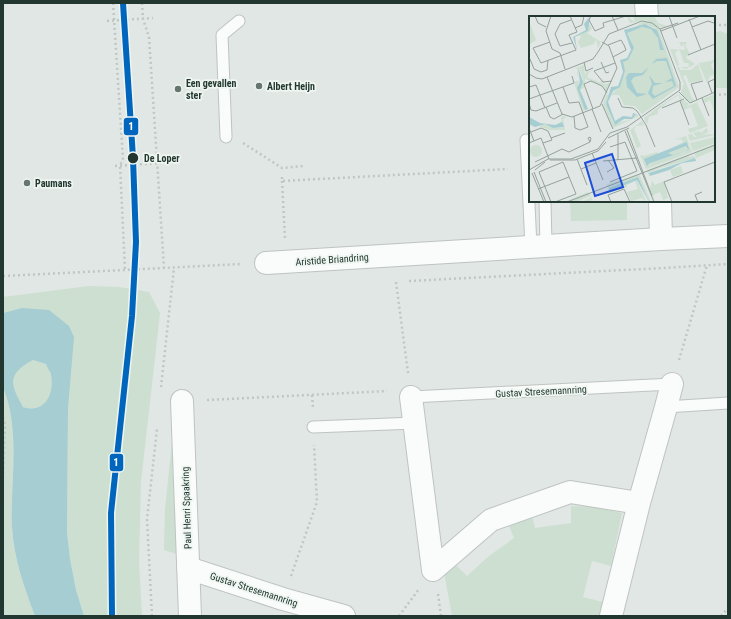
<svg xmlns="http://www.w3.org/2000/svg" width="731" height="619" viewBox="0 0 731 619" font-family="'Roboto Condensed',sans-serif">
	<style>
		.green { fill: #ccdfd1 }
		.water { fill: #a6cdd1; fill-rule: evenodd }
		.lines { fill: none; stroke-linecap: round; stroke-linejoin: round }
		.lane-casing { stroke: #bec4c1; stroke-width: 13 }
		.street-casing { stroke: #bec4c1; stroke-width: 24 }
		.path { stroke: #bfc7c4; stroke-width: 2.5; stroke-dasharray: 2 3; stroke-linecap: butt }
		.lane { stroke: #fafbfb; stroke-width: 11 }
		.street { stroke: #fafbfb; stroke-width: 22 }
		.tram-1-casing { stroke: #eff6f2; stroke-width: 9 }
		.tram-1 { stroke: #0065bd; stroke-width: 6 }
		.poi-dot { fill: #65756f; stroke: #eff6f2; stroke-width: 1.5 }
		.stop-dot { fill: #223730; stroke: #eff6f2; stroke-width: 1.5 }
		.labels { text-anchor: middle; stroke-width: 3.5; stroke-linejoin: round; paint-order: stroke }
		.poi-label { font-size: 10px; font-weight: bold; fill: #223730; stroke: #eff6f2; text-anchor: start }
		.stop-label { font-size: 10px; font-weight: bold; fill: #223730; stroke: #eff6f2; text-anchor: start }
		.street-label { font-size: 10px; fill: #223730; stroke: #eff6f2 }
		.inset-road { fill: none; stroke: #95a19c; stroke-width: 1 }
		.view { fill: #1d4ed8; fill-opacity: 0.15; stroke: #1d4ed8; stroke-width: 2 }
		.inset-edge { fill: none; stroke: #223730; stroke-width: 2 }
		.line-badge { stroke: #eff6f2; stroke-width: 1.5 }
		.badge-label { font-size: 11px; text-anchor: middle; font-weight: bold; fill: #fff }
	</style>
	<rect width="100%" height="100%" fill="#e1e7e4"/>
	<!-- green -->
	<path class="green" d="M 720,31 L 728,34 L 728,88 L 714,88 L 714,33 Z
		M 570,201 L 627,201 L 627,220 L 571,221 Z
		M 89,286 L 119,287 L 149,292 L 160,313 L 141,482 L 139,562 L 142,616 L 84,616 L 76,590 L 70,559 L 67,532 L 68,408 L 22,308 L 3,313 L 3,297 Z
		M 33,360 L 46,364 C 47,367 51,372 51,375 C 56,395 44,414 23,407 C 10,383 7,374 33,360 Z
		M 3,387 C 21,432 10,480 12,527 C 14,559 24,587 35,616 L 3,616 Z
		M 176,403 L 180,555 L 164,550 L 165,509 Z
		M 571,506 L 594,507 L 622,513 L 611,566 L 592,561 L 583,597 L 603,602 L 599,616 L 452,616 L 444,572 L 454,563 L 467,576 L 489,556 L 514,538 L 508,524 L 531,511 L 535,528 L 571,523 Z"/>
	<!-- water -->
	<path class="water" d="M 22,308 L 49,310 L 69,326 L 74,337 L 68,408 L 67,532 L 70,559 L 76,590 L 84,616 L 35,616 C 24,587 14,559 12,527 C 10,480 21,432 3,387 L 3,313 ZM 33,360 L 46,364 C 47,368 51,372 51,375 C 55,395 44,414 23,407 C 10,384 7,374 33,360 Z"/>
	<g class="lines">
		<!-- lane casing -->
		<g class="lane-casing">
			<path id="lane" d="M 226,137 L 222,35 L 239,21
				M 526,140 L 531,247
				M 545,201 L 546,246
				M 411,397 L 672,384
				M 666,407 L 728,403
				M 313,427 L 415,423"/>
		</g>
		<!-- street casing -->
		<g class="street-casing">
			<path id="street" d="M 646,3 L 647,17
				M 660,201 L 661,239
				M 266,263 L 661,239 L 728,236
				M 411,397 L 433,570
				M 182,401 L 190,616
				M 188,568 L 283,599 L 344,616
				M 433,570 L 491,520 L 570,492 L 639,503
				M 611,616 L 639,503 L 666,407 L 672,384"/>
		</g>
		<!-- path -->
		<path class="path" d="M 113,3 L 123,160 L 120,165 L 125,270
			M 142,3 L 143,19 L 149,37 L 164,268
			M 107,21 L 153,18
			M 714,25 L 728,25
			M 714,95 L 728,94
			M 243,143 L 282,168 L 304,166
			M 115,166 L 161,163
			M 282,177 L 282,181 L 508,169
			M 282,181 L 285,238
			M 3,276 L 242,264
			M 409,281 L 664,268 L 728,264
			M 396,282 L 408,373
			M 679,360 L 707,265
			M 161,387 L 174,268
			M 312,395 L 313,408
			M 207,400 L 387,391
			M 3,417 L 5,424 L 3,478
			M 291,576 L 317,502 L 314,445
			M 438,594 L 441,616
			M 152,616 L 147,519 L 157,429
			M 399,616 L 419,589
			M 721,616 L 728,608"/>
		<!-- lane -->
		<use href="#lane" class="lane"/>
		<!-- street -->
		<use href="#street" class="street"/>
		<!-- tram-1 casing -->
		<g class="tram-1-casing">
			<path id="tram-1" d="M 112,616 L 111,513 L 132,316 L 136,242 L 133,158 L 123,3"/>
		</g>
		<!-- tram-1 -->
		<use href="#tram-1" class="tram-1"/>
	</g>
	<!-- markers -->
	<g class="poi-dot">
		<circle cx="259" cy="86" r="4"/>
		<circle cx="178" cy="89" r="4"/>
		<circle cx="27" cy="183" r="4"/>
	</g>
	<circle class="stop-dot" cx="133" cy="158" r="6"/>
	<g class="labels">
		<!-- poi labels -->
		<g class="poi-label">
			<text x="186" y="87">Een gevallen<tspan x="186" dy="12">ster</tspan></text>
			<text x="267" y="90">Albert Heijn</text>
			<text x="35" y="187">Paumans</text>
		</g>
		<!-- stop labels -->
		<g class="stop-label">
			<text x="144" y="162">De Loper</text>
		</g>
		<!-- street labels -->
		<g class="street-label">
			<text transform="translate(332 259) rotate(-4)" y="4">Aristide Briandring</text>
			<text transform="translate(541 391) rotate(-3)" y="4">Gustav Stresemannring</text>
			<text transform="translate(186 508) rotate(-92)" y="4">Paul Henri Spaakring</text>
			<text transform="translate(254 589) rotate(18)" y="4">Gustav Stresemannring</text>
		</g>
	</g>
	<!-- overview -->
	<g transform="translate(529 16)">
		<rect width="186" height="186" fill="#e1e7e4"/>
		<path d="M 98,0 L 104,5 L 106,5 L 104,0 L 126,1 L 129,7 L 138,10 L 133,12 L 126,5 L 132,12 L 117,4 L 101,7 ZM 0,5 L 7,24 L 0,29 ZM 59,5 L 63,13 L 58,17 L 72,26 L 69,32 L 67,23 L 65,28 L 52,32 L 49,26 L 52,21 L 50,19 L 59,15 ZM 115,5 L 127,9 L 130,14 L 150,71 L 113,98 L 106,90 L 95,89 L 90,79 L 82,79 L 91,70 L 96,55 L 92,45 L 99,43 L 103,34 L 96,16 L 117,10 L 126,15 L 135,33 L 126,12 L 116,8 L 103,13 ZM 150,26 L 158,26 L 156,29 L 161,38 L 157,41 L 160,46 L 159,47 L 155,47 L 151,35 L 149,34 L 146,37 L 150,49 L 148,50 L 141,33 L 156,34 L 155,28 L 153,30 L 149,31 L 152,30 ZM 167,41 L 170,47 L 186,44 L 182,49 L 186,58 L 181,60 L 178,67 ZM 159,43 L 166,48 L 157,53 L 150,51 L 151,54 L 162,54 L 169,48 L 174,64 L 160,67 L 157,59 L 154,60 L 163,82 L 166,85 L 162,86 L 157,85 L 152,76 L 155,68 L 148,51 L 160,51 ZM 55,49 L 56,59 L 57,56 L 65,54 L 60,56 L 58,61 L 79,70 L 71,66 L 73,63 L 76,68 L 81,67 L 77,76 L 74,70 L 56,63 L 55,72 L 51,74 L 54,63 L 50,51 L 49,58 L 51,64 L 49,66 L 51,65 L 49,68 L 56,94 L 59,93 L 54,95 L 45,66 L 51,64 L 48,58 L 49,53 L 46,52 ZM 78,78 L 80,79 L 77,88 L 85,108 L 103,103 L 106,97 L 110,100 L 84,112 L 74,88 ZM 148,78 L 133,89 L 150,78 L 153,83 L 151,84 L 150,79 L 139,86 L 129,94 L 129,98 L 120,101 L 118,108 L 115,102 L 129,92 L 115,101 ZM 186,78 L 186,97 L 181,84 L 176,87 L 174,83 ZM 154,84 L 160,88 L 157,91 L 171,85 L 168,87 L 179,110 L 161,117 L 159,113 L 169,110 L 162,91 L 155,94 L 152,85 ZM 34,100 L 38,101 L 34,103 L 36,114 L 21,114 L 10,110 L 16,108 L 24,112 L 34,112 L 32,101 ZM 113,105 L 118,115 L 115,109 L 107,110 L 105,113 L 112,130 L 108,132 L 101,114 ZM 178,112 L 179,116 L 172,120 L 179,118 L 186,119 L 161,125 L 159,119 L 163,118 L 165,121 L 168,121 L 164,117 L 171,115 L 172,117 ZM 157,120 L 163,136 L 117,153 L 111,139 L 115,140 L 128,136 L 129,138 L 116,143 L 120,150 L 121,147 L 157,136 L 160,133 L 159,127 L 142,132 L 154,126 L 152,123 L 145,124 ZM 186,121 L 186,127 L 164,135 L 161,127 ZM 186,128 L 186,134 L 167,142 L 165,136 ZM1 135a6 6 0 1 1 12 0a6 6 0 1 1-12 0ZM 157,130 L 159,132 L 157,135 L 144,139 L 139,137 ZM 164,137 L 158,141 L 165,140 L 166,142 L 131,152 L 120,157 L 120,161 L 118,154 ZM 152,150 L 154,157 L 144,161 L 141,154 ZM 110,158 L 122,186 L 120,186 L 109,161 L 79,173 L 83,174 L 82,172 L 108,164 L 117,186 L 113,182 L 102,185 L 98,176 L 109,173 L 106,165 L 98,169 L 98,171 L 80,177 L 78,168 ZM 123,165 L 126,169 L 135,165 L 139,182 L 134,184 L 131,176 L 124,179 L 125,186 L 121,172 ZM 59,176 L 63,183 L 62,185 L 53,186 L 61,182 L 61,180 L 47,186 L 35,186 Z" fill="#ccdfd1"/>
		<path d="M 61,0 L 59,15 L 46,21 L 48,34 L 44,21 L 57,14 L 55,8 ZM 116,8 L 128,14 L 135,34 L 131,34 L 129,22 L 122,13 L 113,11 L 98,17 L 105,32 L 99,44 L 94,46 L 96,55 L 91,71 L 84,75 L 79,86 L 86,105 L 94,100 L 103,101 L 104,97 L 107,98 L 103,103 L 95,103 L 86,109 L 77,88 L 82,71 L 89,70 L 94,56 L 91,44 L 98,42 L 102,34 L 95,14 ZM 138,42 L 147,70 L 124,83 L 119,77 L 123,68 L 120,59 L 126,67 L 134,67 L 124,70 L 123,77 L 126,80 L 145,70 L 143,65 L 136,66 L 143,62 L 137,45 L 128,45 L 123,48 L 127,43 ZM 49,51 L 54,66 L 51,74 L 59,93 L 56,94 L 48,72 L 51,66 ZM 120,51 L 114,59 L 105,61 L 102,65 L 108,77 L 118,78 L 108,81 L 98,71 L 97,61 L 100,57 L 113,57 ZM 0,101 L 11,107 L 26,109 L 33,106 L 35,111 L 24,112 L 16,108 L 6,111 L 0,108 ZM 158,126 L 160,133 L 158,135 L 121,147 L 118,150 L 115,143 ZM 157,130 L 159,133 L 157,135 L 144,139 L 139,137 ZM 166,142 L 167,145 L 153,147 L 140,154 L 121,160 L 120,157 ZM 109,161 L 120,186 L 108,164 L 80,175 L 80,172 Z" fill="#a6cdd1" fill-rule="evenodd"/>
		<path class="inset-road" d="M 6,0 L 9,7 L 17,11M 22,0 L 17,15 L 23,33 L 31,37 L 36,53M 62,0 L 60,4 L 66,15 L 75,11 L 74,7 L 97,0M 83,0 L 89,14M 140,0 L 148,22M 160,3 L 172,34M 42,4 L 31,8 L 26,18 L 31,30 L 43,27M 163,11 L 179,5 L 185,7M 46,12 L 53,9 L 55,0M 131,13 L 149,7M 132,15 L 171,0M 21,26 L 4,32 L 12,47 L 47,34 L 40,19 L 48,16 L 41,0M 79,29 L 92,24 L 95,29 L 97,34 L 84,41M 159,39 L 186,28M 1,43 L 5,53 L 12,56 L 18,54 L 19,44M 55,46 L 57,55 L 64,52M 72,46 L 77,57 L 80,56M 0,58 L 7,62 L 13,63 L 64,43 L 69,36M 18,61 L 33,98 L 43,101 L 71,90 L 88,52 L 80,30 L 73,26M 83,65 L 74,66 L 65,55 L 86,47M 0,71 L 7,69 L 16,92M 34,71 L 40,87 L 50,86 L 59,111 L 51,114 L 46,112 L 45,100M 150,76 L 161,87 L 186,76M 183,77 L 179,66 L 186,63M 89,82 L 93,91 L 104,92 L 108,95 L 117,109 L 126,131M 173,82 L 180,100M 0,83 L 45,67 L 43,60M 168,84 L 162,68 L 174,65M 151,85 L 160,109M 0,87 L 2,94 L 7,95 L 28,87M 73,88 L 84,113M 17,91 L 21,101 L 25,103 L 34,98M 133,92 L 155,83M 63,93 L 72,116M 64,93 L 55,68 L 62,65 L 73,70 L 78,77M 0,112 L 5,125M 98,114 L 123,180M 96,115 L 125,186M 2,116 L 12,112 L 19,115 L 23,124 L 14,127M 61,121 L 62,122 L 61,126 L 59,122 ZM 22,122 L 36,117M 79,122 L 100,112M 0,127 L 12,122 L 20,143M 81,131 L 96,126 L 108,155 L 81,166M 63,137 L 74,164M 48,143 L 58,169M 21,144 L 46,144 L 69,135 L 77,126M 89,144 L 89,118M 74,145 L 108,142M 6,146 L 33,133 L 40,136 L 61,126M 52,153 L 67,147M 0,154 L 19,143 L 42,143 L 69,133 L 81,117 L 98,111 L 151,74 L 151,66 L 131,13 L 123,7 L 113,5 L 80,18 L 69,36M 6,154 L 16,146M 5,156 L 17,186M 78,156 L 85,152 L 79,144M 3,157 L 15,186M 9,173 L 40,161M 22,186 L 10,156 L 34,146 L 47,178 L 26,186M 38,186 L 186,129M 82,186 L 79,179 L 95,173 L 101,186M 143,186 L 135,166 L 186,146M 169,186 L 166,179 L 173,176"/>
		<path class="view" d="M 83,138 L 94,171 L 66,180 L 56,147 Z"/>
		<rect width="186" height="186" class="inset-edge"/>
	</g>
	<g class="line-badge">
		<rect x="123" y="117" width="16" height="19" rx="4" fill="#0065bd"/>
		<rect x="109" y="453" width="15" height="19" rx="4" fill="#0065bd"/>
	</g>
	<g class="badge-label">
		<text x="131" y="130">1</text>
		<text x="116" y="466">1</text>
	</g>
	<!-- border -->
	<rect width="731" height="619" fill="none" stroke="#223730" stroke-width="8"/>
</svg>
